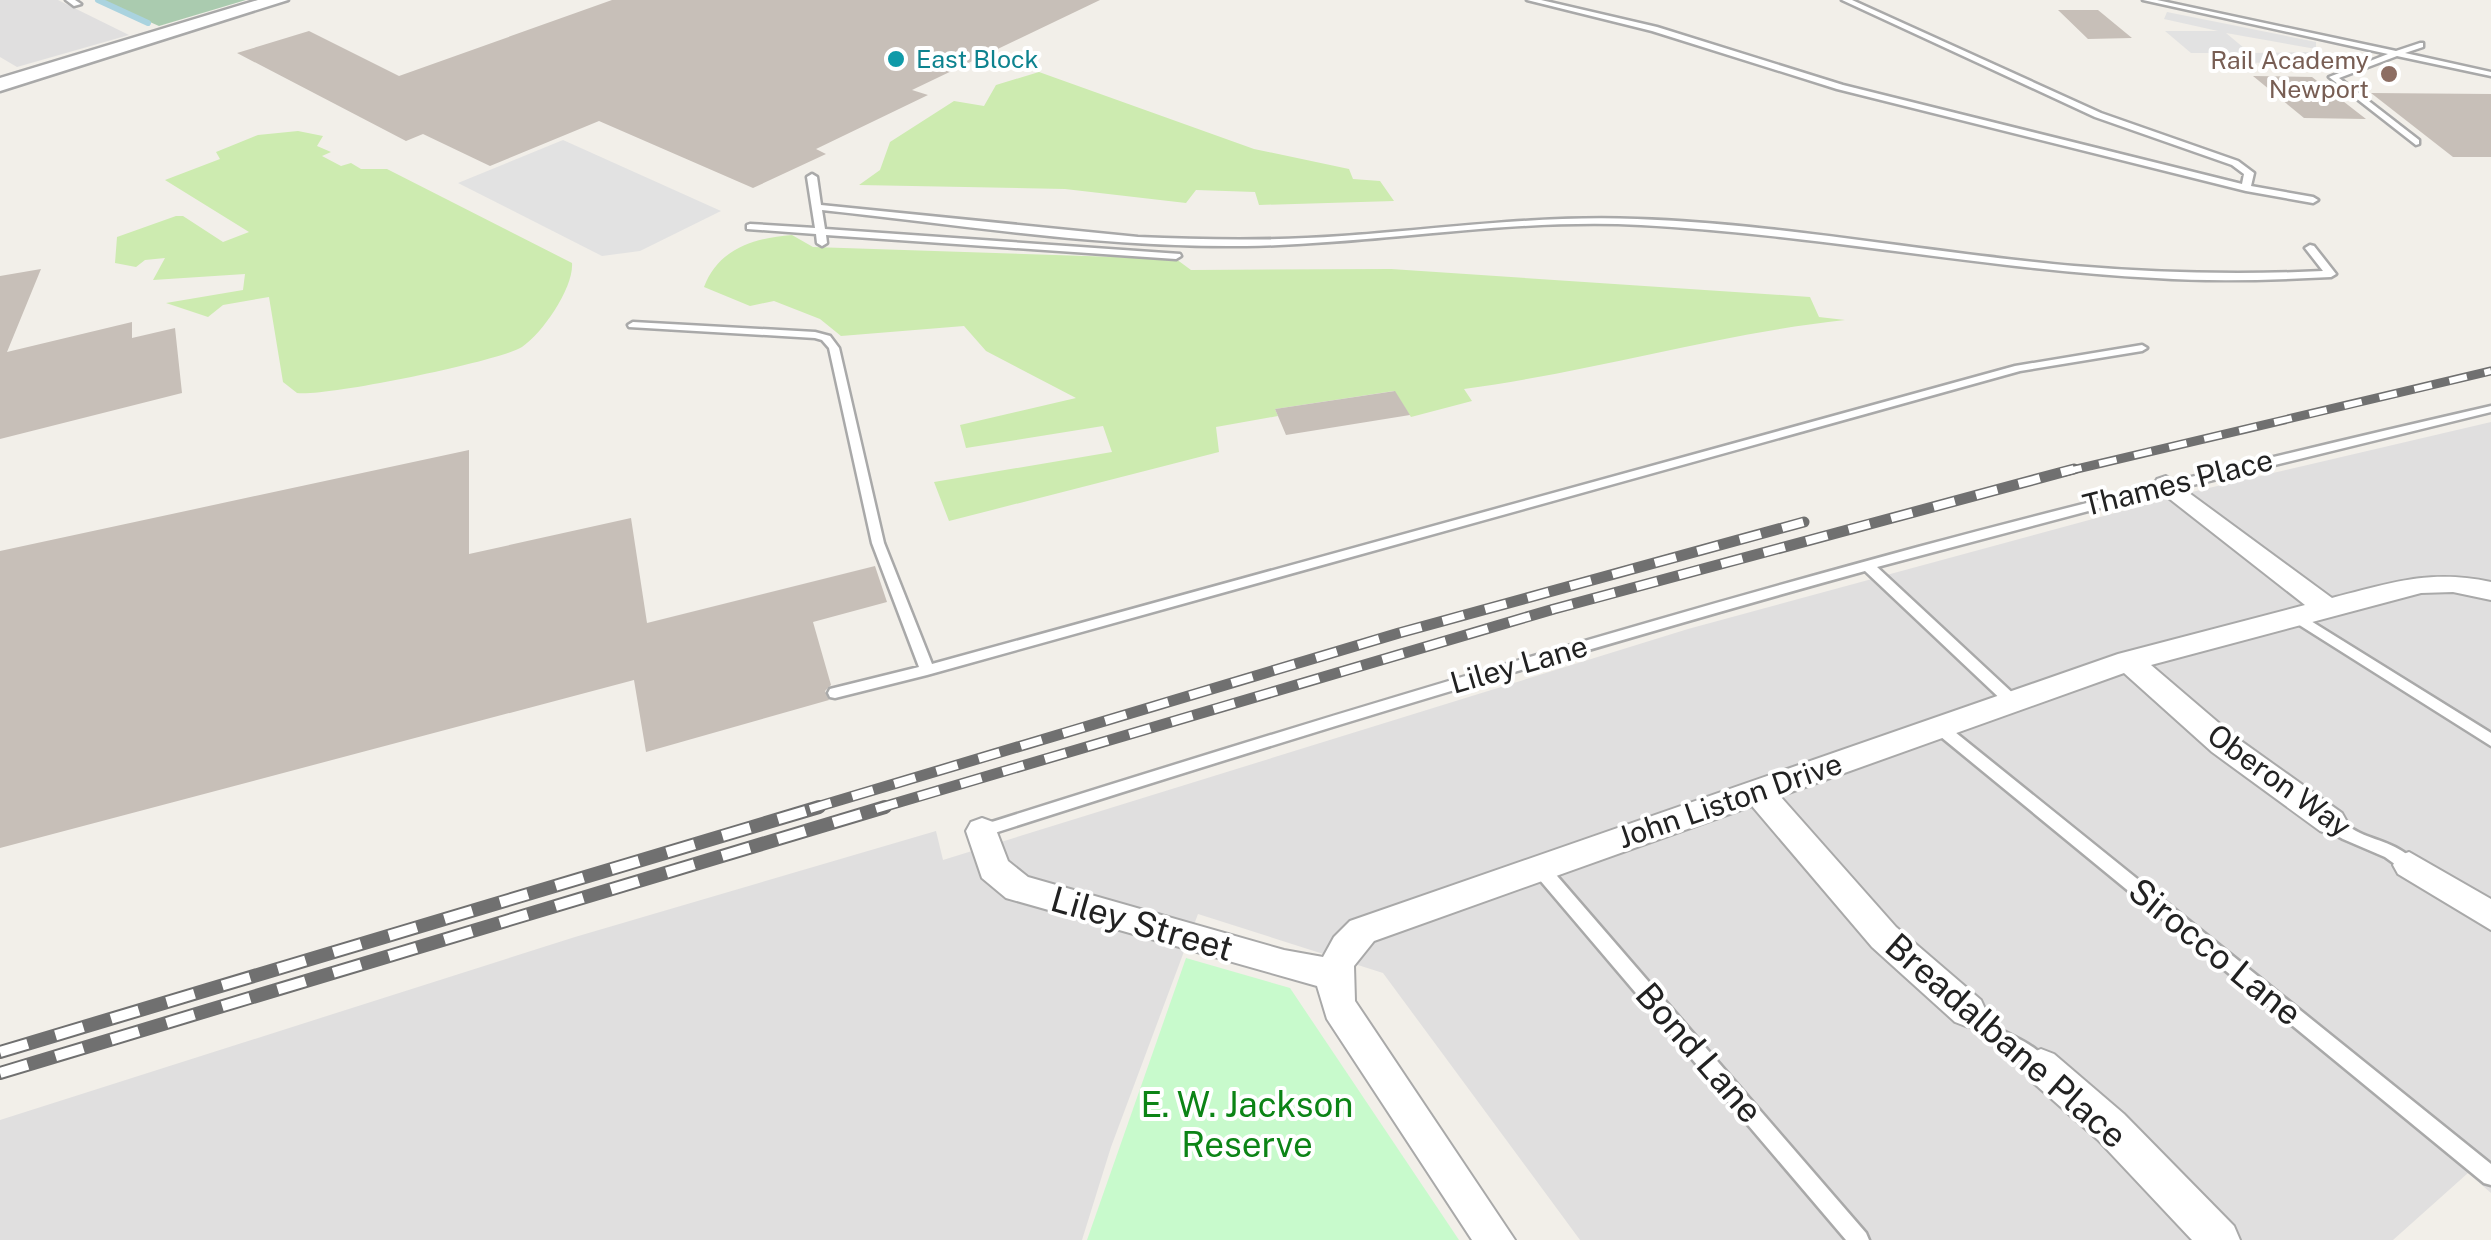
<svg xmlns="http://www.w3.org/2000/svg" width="2491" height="1240" viewBox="0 0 2491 1240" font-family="'Public Sans',sans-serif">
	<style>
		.residential { fill: #e0dfdf }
		.grass { fill: #cdebb0 }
		.cemetery { fill: #aacbaf }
		.park { fill: #c8facc }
		.parking { fill: #e2e2e2 }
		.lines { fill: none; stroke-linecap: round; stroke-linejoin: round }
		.stream { stroke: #aad3df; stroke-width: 6 }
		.building { fill: #c7bfb8 }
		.service-casing { stroke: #a9a9a9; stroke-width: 5 }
		.minor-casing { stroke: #a9a9a9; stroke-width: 4 }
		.tertiary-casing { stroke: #a9a9a9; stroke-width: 5 }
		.service { fill: #fff; fill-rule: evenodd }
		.minor { fill: #fff; fill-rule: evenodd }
		.tertiary { fill: #fff; fill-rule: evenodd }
		.rail-far2-casing { stroke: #707070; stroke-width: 9 }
		.rail-far1-casing { stroke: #707070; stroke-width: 11 }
		.rail-casing { stroke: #707070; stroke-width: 14 }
		.rail-far2 { stroke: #fff; stroke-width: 6; stroke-dasharray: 18; stroke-linecap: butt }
		.rail-far1 { stroke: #fff; stroke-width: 8; stroke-dasharray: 22; stroke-linecap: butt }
		.rail { stroke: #fff; stroke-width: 10; stroke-dasharray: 29; stroke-linecap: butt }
		.culture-dot { fill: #0f9aa8; stroke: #fff; stroke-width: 4 }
		.education-dot { fill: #8d6e63; stroke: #fff; stroke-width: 4 }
		.labels { text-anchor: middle; stroke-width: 8; stroke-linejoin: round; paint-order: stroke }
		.far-culture-label { font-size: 25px; fill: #0d838f; stroke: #fff; text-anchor: start }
		.far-education-label { font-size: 25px; fill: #785e54; stroke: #fff; text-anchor: end }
		.street-label { font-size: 30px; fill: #222; stroke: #fff }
		.near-street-label { font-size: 35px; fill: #222; stroke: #fff }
		.near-park-label { font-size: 35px; fill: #0c8416; stroke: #fff }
	</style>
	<rect width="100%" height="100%" fill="#f2efe9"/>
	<!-- residential -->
	<path class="residential" d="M 0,0 L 58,0 L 129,35 L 17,67 L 0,57 Z
		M 2491,422 L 2491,1193 L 2468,1173 L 2393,1240 L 1580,1240 L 1383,973 L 1198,914 L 1111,1147 L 1082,1240 L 0,1240 L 0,1120 L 575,937 L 936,831 L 943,860 L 1688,629 L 2196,491 Z"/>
	<!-- grass -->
	<path class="grass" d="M 1039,72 L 1254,149 L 1349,169 L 1353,179 L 1380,181 L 1394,201 L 1259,205 L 1255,192 L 1196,190 L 1186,203 L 1065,189 L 859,185 L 880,170 L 890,142 L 954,101 L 984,106 L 996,85 Z
		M 298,131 L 323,136 L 317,146 L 331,152 L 322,156 L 341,166 L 351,163 L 361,169 L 387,169 L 572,263 C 574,287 543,333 522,347 C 500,361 325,397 297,393 L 283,382 L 269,297 L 223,305 L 208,317 L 166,303 L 243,290 L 245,274 L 153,280 L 165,258 L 145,260 L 136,267 L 115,263 L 117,237 L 176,216 L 183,216 L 223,242 L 249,232 L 165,180 L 220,159 L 216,152 L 258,135 Z
		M 792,235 L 813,247 L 1176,259 L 1191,270 L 1391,269 L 1810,297 L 1819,317 L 1845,320 C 1716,334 1592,372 1464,389 L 1472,401 L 1411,417 L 1394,391 L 1275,409 L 1278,416 L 1216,427 L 1219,452 L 949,521 L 934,482 L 1112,452 L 1103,426 L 966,448 L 960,425 L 1076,398 L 986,351 L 964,326 L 841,336 L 820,319 L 774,301 L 750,306 L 704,287 C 718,249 754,238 792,235 Z"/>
	<!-- cemetery -->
	<path class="cemetery" d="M 100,0 L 246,0 L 159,26 Z"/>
	<!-- park -->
	<path class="park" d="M 1186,958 L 1290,988 L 1459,1240 L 1087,1240 Z"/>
	<!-- parking -->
	<path class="parking" d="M 2167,12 L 2316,42 L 2316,49 L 2226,33 L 2250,53 L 2313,52 L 2328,61 L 2246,63 L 2232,53 L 2191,53 L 2165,31 L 2218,31 L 2164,19 Z
		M 563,140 L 721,211 L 640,251 L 602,256 L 458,183 Z"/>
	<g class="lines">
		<!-- stream -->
		<path class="stream" d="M 98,0 L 148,23"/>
	</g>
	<!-- building -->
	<path class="building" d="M 612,0 L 1100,0 L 912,90 L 928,95 L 816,149 L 826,154 L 753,188 L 599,121 L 490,166 L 423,134 L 406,141 L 237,53 L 309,31 L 399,76 Z
		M 2058,10 L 2098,10 L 2132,38 L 2088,39 Z
		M 2253,76 L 2312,77 L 2366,119 L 2304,118 Z
		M 2371,93 L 2491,94 L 2491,157 L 2453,157 Z
		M 41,269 L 7,352 L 132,322 L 132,338 L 175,328 L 182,393 L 0,439 L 0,276 Z
		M 1395,391 L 1410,415 L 1286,435 L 1275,409 Z
		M 469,450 L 469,554 L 631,518 L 647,623 L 875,566 L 887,602 L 813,622 L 831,685 L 825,691 L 829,700 L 646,752 L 634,680 L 0,848 L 0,551 Z"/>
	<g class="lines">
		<!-- service casing -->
		<g class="service-casing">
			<path id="service" d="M 66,0 L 75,0 L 81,4 L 74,6 Z
				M 1527,0 L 1541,0 L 1657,27 L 1843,85 L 2242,184 L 2244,174 L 2232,165 L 2095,117 L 1842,0 L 1852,0 L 2101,113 L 2238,161 L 2254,173 L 2251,186 L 2313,197 L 2318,200 L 2313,203 L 2246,191 L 1837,89 L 1652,31 Z
				M 2143,0 L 2157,0 L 2396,51 L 2420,43 L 2423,43 L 2423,47 L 2405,53 L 2491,72 L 2491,76 L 2397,56 L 2339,78 L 2419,140 L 2419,144 L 2416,145 L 2329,77 L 2388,54 Z
				M 812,174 L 817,177 L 821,205 L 1138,237 C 1206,240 1274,241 1342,236 C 1441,229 1538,215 1637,219 C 1784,224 1928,253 2074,266 C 2157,273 2240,275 2323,271 L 2305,248 L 2310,245 L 2314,246 L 2336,274 L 2331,277 C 2273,280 2214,282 2156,278 C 1984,269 1814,234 1641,225 C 1509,218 1378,244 1246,246 C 1104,248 963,225 822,210 L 825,229 L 1180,254 L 1181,256 L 1176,259 L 826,235 L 827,243 L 822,246 L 817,243 L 816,234 L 747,229 L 747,225 L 750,224 L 815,228 L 807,177 Z
				M 633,322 L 815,332 L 830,336 L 839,348 L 884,543 L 932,664 L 2015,366 L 2142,345 L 2147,348 L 2142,351 L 2020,371 L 927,675 L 835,698 L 830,697 L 828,693 L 830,689 L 919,667 L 872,543 L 829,348 L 822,340 L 815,338 L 629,327 L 628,325 Z
				M 2491,406 L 2491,412 L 2111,505 L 1877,567 L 2018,698 L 2020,702 L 2018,706 L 2008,706 L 1865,571 C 1569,653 1275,743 982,837 L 976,836 L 974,831 L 976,826 L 982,825 C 1292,727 1604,632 1918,547 C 2108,496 2299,450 2491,406 Z
				M 2298,613 L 2491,733 L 2491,746 L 2293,621 L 2291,618 L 2293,615 Z
				M 1940,722 L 1945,724 L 2491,1164 L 2491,1185 L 2484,1183 L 1935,732 L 1933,728 L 1935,724 Z
				M 2331,816 C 2341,820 2349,828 2360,833 C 2380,842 2404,846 2417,865 L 2415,870 L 2409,872 L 2403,870 L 2385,857 L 2343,839 L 2334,834 L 2323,822 L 2325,818 Z
				M 1539,860 L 1545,862 L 1866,1233 L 1869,1240 L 1846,1240 L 1533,872 L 1531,867 L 1533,862 Z
				M 1968,1003 C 1978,1008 1983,1017 1992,1024 C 2012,1038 2038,1043 2050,1066 L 2047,1072 L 2041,1074 C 2031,1070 2025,1061 2015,1055 C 1994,1042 1972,1035 1959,1011 L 1962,1005 Z"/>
		</g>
		<!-- minor casing -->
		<g class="minor-casing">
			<path id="minor" d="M 2166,476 L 2332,598 C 2391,583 2430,569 2491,582 L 2491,600 L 2453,592 L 2421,593 L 2151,665 L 2234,736 L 2342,813 L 2347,822 L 2342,831 L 2331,835 L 2320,831 L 2212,752 L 2124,673 L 1780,796 L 1896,927 L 1981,1000 L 1986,1011 L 1981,1022 L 1968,1027 L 1955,1022 L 1872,947 L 1752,806 L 1374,941 L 1354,966 L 1355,1001 L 1515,1240 L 1472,1240 L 1327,1019 L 1317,986 L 1006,898 L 982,878 L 966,831 L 971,822 L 982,818 L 993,822 L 1008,861 L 1028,877 L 1284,950 L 1323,957 L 1334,937 L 1350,921 L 2118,654 L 2305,605 L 2157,489 L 2154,484 L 2157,479 Z
				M 2409,852 L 2491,899 L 2491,930 L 2398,874 L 2393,865 L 2398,856 Z
				M 2041,1049 L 2054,1054 L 2124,1114 L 2234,1226 L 2240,1240 L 2192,1240 L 2098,1140 L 2028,1078 L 2023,1066 L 2028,1054 Z"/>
		</g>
		<!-- tertiary casing -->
		<g class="tertiary-casing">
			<path id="tertiary" d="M 258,0 L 288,0 L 0,91 L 0,78 Z"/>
		</g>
		<!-- service -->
		<use href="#service" class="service"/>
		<!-- minor -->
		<use href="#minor" class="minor"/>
		<!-- tertiary -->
		<use href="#tertiary" class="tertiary"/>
		<!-- rail-far2 casing -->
		<g class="rail-far2-casing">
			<path id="rail-far2" d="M 2064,472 L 2491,371"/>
		</g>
		<!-- rail-far1 casing -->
		<g class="rail-far1-casing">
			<path id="rail-far1" d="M 810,809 L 1399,633 L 1804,522
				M 876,809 L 1554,609 L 2074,469"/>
		</g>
		<!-- rail casing -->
		<g class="rail-casing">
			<path id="rail" d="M 0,1052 L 819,807
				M 0,1073 L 885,807"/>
		</g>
		<!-- rail-far2 -->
		<use href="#rail-far2" class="rail-far2"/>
		<!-- rail-far1 -->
		<use href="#rail-far1" class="rail-far1"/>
		<!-- rail -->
		<use href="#rail" class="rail"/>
	</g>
	<!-- markers -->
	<circle class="culture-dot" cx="896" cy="59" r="10"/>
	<circle class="education-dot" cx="2389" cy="74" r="10"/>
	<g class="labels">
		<!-- far-culture labels -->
		<g class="far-culture-label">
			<text x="916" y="68">East Block</text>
		</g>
		<!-- far-education labels -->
		<g class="far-education-label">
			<text x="2369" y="69">Rail Academy<tspan x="2369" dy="29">Newport</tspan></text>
		</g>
		<!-- street labels -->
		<g class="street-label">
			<text transform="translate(2178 483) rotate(-14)" y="10">Thames Place</text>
			<text transform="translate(1519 665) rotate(-16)" y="10">Liley Lane</text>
			<text transform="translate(2279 781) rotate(36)" y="10">Oberon Way</text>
			<text transform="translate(1730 801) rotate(-19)" y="10">John Liston Drive</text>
		</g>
		<!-- near-street labels -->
		<g class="near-street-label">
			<text transform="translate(1142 924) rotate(16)" y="12">Liley Street</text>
			<text transform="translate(2215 952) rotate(39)" y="12">Sirocco Lane</text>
			<text transform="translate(2006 1041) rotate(41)" y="12">Breadalbane Place</text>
			<text transform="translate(1699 1053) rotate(49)" y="12">Bond Lane</text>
		</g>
		<!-- near-park labels -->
		<g class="near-park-label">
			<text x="1247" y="1117">E. W. Jackson<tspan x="1247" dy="40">Reserve</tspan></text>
		</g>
	</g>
</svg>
